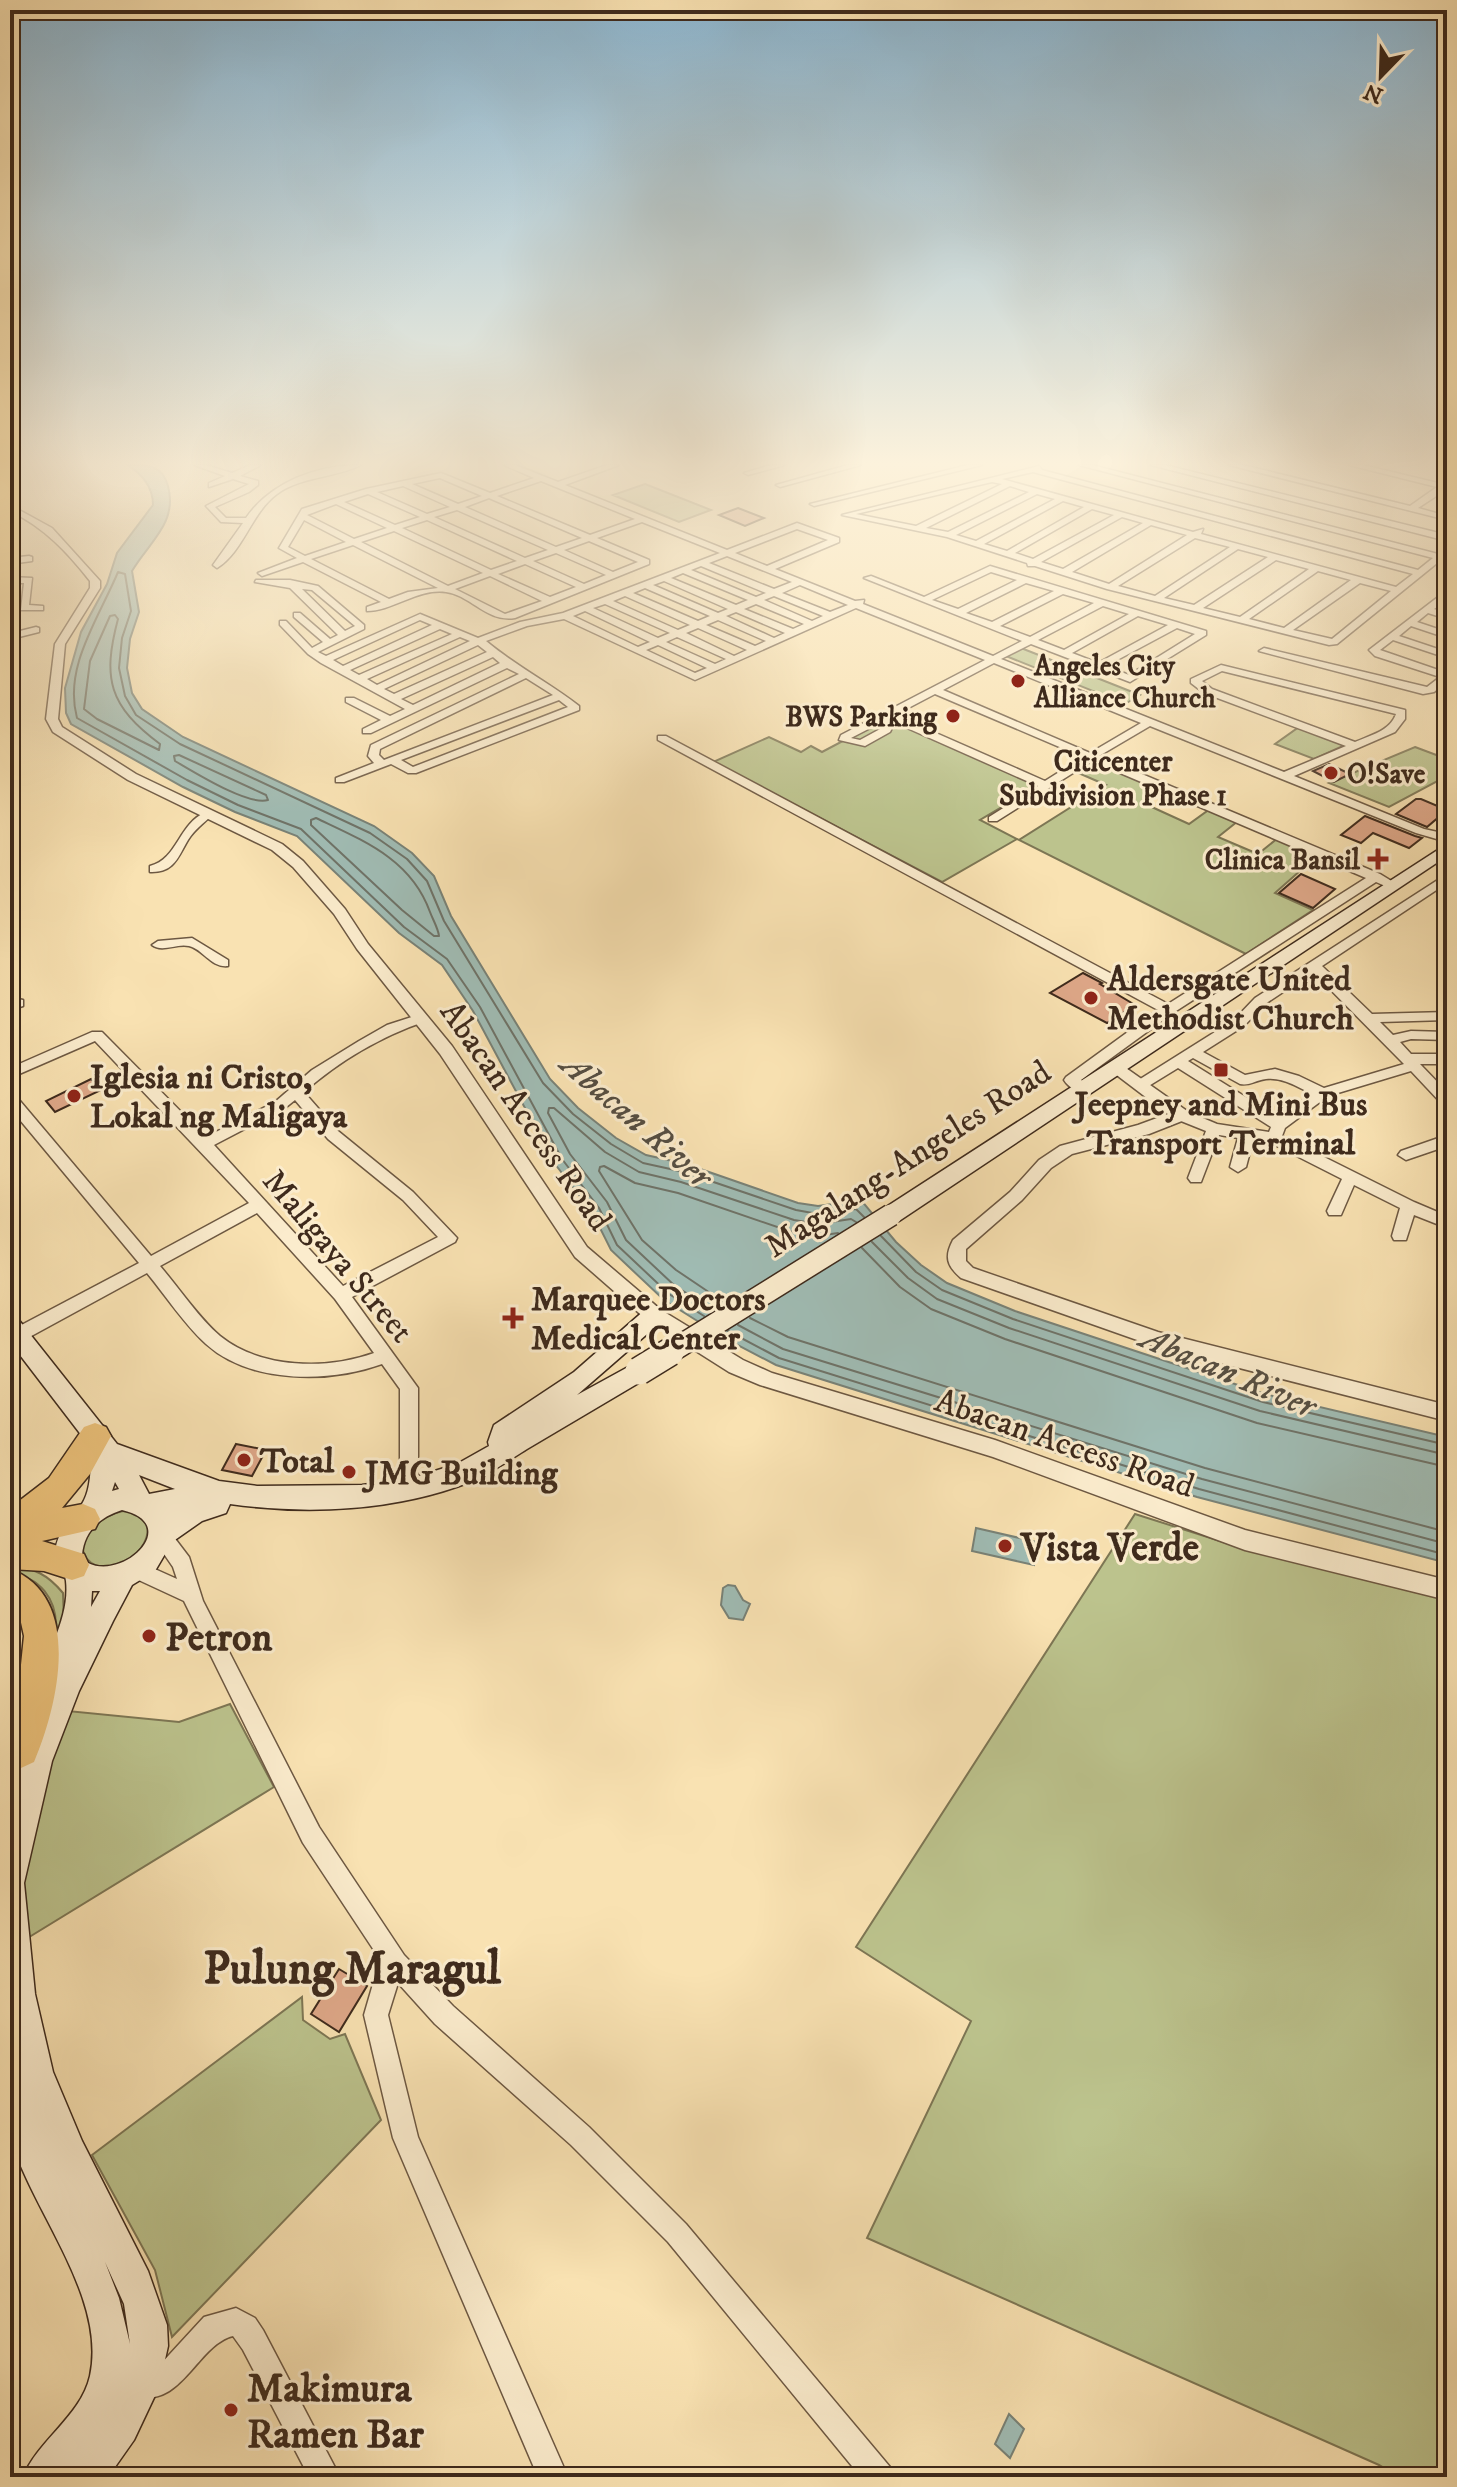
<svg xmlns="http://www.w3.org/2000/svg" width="1457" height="2487" viewBox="0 0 1457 2487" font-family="'IM FELL DW Pica',serif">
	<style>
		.green { fill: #bcc38d; stroke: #7d7654; stroke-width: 2 }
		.water { fill: #a0bcb4; stroke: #798277; stroke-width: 2 }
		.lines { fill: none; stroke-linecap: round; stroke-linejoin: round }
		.shore { stroke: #6f7368; stroke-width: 2 }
		.building { fill: #dfa889; stroke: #3e2a1c; stroke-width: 2 }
		.minor-casing { stroke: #6d5842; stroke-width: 3 }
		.tertiary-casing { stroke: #6d5842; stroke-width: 3 }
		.secondary-casing { stroke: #3e2a1c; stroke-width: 3 }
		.motorway-casing { stroke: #3e2a1c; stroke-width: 3 }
		.minor { fill: #fbeccd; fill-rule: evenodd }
		.tertiary { fill: #fbeccd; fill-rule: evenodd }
		.secondary { fill: #fbeccd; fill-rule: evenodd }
		.motorway { fill: #ecc179; fill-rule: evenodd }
		.secondary-bridge-far1-casing { stroke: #3e2a1c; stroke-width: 24; stroke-linecap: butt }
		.secondary-bridge-casing { stroke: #3e2a1c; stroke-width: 30; stroke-linecap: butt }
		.secondary-bridge-far1 { stroke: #fbeccd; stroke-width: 21 }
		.secondary-bridge { stroke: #fbeccd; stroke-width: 27 }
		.poi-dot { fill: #8f2418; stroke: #fbeccd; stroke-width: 3 }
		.labels { text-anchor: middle; stroke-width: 6; stroke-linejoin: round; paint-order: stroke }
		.far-poi-label { font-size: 28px; font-weight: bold; fill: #3e2a1c; stroke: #fbeccd; text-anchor: start }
		.far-neighbourhood-label { font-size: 30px; font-weight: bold; fill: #3e2a1c; stroke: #fbeccd }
		.poi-label { font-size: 34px; font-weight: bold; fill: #3e2a1c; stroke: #fbeccd; text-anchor: start }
		.street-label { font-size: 34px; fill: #3e2a1c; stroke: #fbeccd }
		.water-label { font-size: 36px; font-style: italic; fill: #564e42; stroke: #fbeccd }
		.near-poi-label { font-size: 40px; font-weight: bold; fill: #3e2a1c; stroke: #fbeccd; text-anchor: start }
		.near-quarter-label { font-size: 46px; font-weight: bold; fill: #3e2a1c; stroke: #fbeccd }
	</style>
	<rect width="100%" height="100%" fill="#f9e2b2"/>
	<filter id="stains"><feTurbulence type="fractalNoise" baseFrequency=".0025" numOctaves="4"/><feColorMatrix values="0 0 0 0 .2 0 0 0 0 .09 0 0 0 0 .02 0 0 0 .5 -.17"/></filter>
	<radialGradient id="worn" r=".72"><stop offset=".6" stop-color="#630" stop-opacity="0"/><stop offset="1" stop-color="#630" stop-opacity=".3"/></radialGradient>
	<!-- green -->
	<path class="green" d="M 645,484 L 711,510 L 679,522 L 613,495 Z
		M 1021,648 L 1140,695 L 1125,704 L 1006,656 Z
		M 888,717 L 1039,785 L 980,820 L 1017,839 L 942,882 L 713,762 L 769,737 L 801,752 L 811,746 L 822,752 Z
		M 1299,727 L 1343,745 L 1343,746 L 1314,759 L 1275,744 Z
		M 1415,747 L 1447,759 L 1447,779 L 1443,778 L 1389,807 L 1329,783 Z
		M 1092,760 L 1164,789 L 1143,803 L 1189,824 L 1210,809 L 1238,821 L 1218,837 L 1258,854 L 1278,838 L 1318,855 L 1275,893 L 1313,910 L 1246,954 L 1019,840 L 1106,785 L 1074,771 Z
		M 123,1511 L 133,1512 L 147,1523 C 155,1560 88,1588 82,1546 C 91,1527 101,1516 123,1511 Z
		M 1135,1514 L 1242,1548 L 1447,1599 L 1447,2477 L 1399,2477 L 1379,2465 L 867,2238 L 971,2021 L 856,1947 Z
		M 10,1567 C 34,1567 48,1575 63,1593 L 64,1622 L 60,1630 L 56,1628 C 57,1600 40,1576 10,1574 Z
		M 230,1704 L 274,1787 L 26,1939 C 7,1865 45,1781 68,1711 L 179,1722 Z
		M 302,1997 L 303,2020 L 330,2039 L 345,2034 L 381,2120 L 172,2337 L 155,2270 L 92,2155 Z"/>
	<!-- water -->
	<path class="water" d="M 128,465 C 147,465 162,464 168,486 C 178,523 149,542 132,571 L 139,612 L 130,639 L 127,668 L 132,693 L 142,709 L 183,737 L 374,826 L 412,853 L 434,876 L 451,916 L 550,1079 L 578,1108 L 616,1138 L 646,1155 L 686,1164 L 798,1203 L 818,1206 L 861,1200 L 896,1242 L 921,1265 L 947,1283 L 1015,1311 L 1265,1394 L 1447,1437 L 1447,1563 L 1197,1497 L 776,1365 L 726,1339 L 664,1300 L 611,1250 L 592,1212 L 555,1164 L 473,1011 L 442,965 L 399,933 L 297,836 L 235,812 L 183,787 L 71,724 L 66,713 L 65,688 L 81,632 L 107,584 L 117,553 L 153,505 C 153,486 142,475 128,465 Z
		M 976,1528 L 1037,1542 L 1034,1565 L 972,1551 Z
		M 728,1585 L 735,1586 L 743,1600 L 750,1604 L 743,1620 L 729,1618 L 721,1605 L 723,1588 Z
		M 1009,2414 L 1024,2429 L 1010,2458 L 995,2444 Z"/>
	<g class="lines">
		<!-- shore -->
		<path class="shore" d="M 115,615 L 118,619 C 102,679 109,706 160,744 L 159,750 L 97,719 L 84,709 L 90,661 L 110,616 Z
			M 179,755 L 266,795 L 268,800 C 248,806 194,772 175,761 L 174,756 Z
			M 316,818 C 364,841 411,859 430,912 C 433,920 438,928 439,936 L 434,936 L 402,910 L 311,825 L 311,820 Z
			M 881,1236 L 916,1272 L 942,1290 L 1013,1319 L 1263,1402 L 1447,1445
			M 872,1242 L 908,1278 L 937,1299 L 1009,1328 L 1260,1411 L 1447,1455
			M 862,1248 L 900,1287 L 931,1309 L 1005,1339 L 1257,1423 L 1447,1467
			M 725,1303 L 676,1270 L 642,1240 L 599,1171 L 600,1167 L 604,1166 L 635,1183 L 678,1193 L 789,1231 L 818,1236 L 838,1233
			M 714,1310 L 675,1286 L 626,1240 L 607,1202 L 570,1154 L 548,1113 L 549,1108 L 554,1108 L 605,1152 L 639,1172 L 681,1182 L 794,1220 L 818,1224 L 851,1219 L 856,1222
			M 704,1316 L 669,1294 L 617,1245 L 599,1208 L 562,1159 L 480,1007 L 447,959 L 404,927 L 301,829 L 238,805 L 187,780 L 77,718 C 63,667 99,618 118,572 L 125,574 L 131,611 L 122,638 L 119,668 L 125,696 L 136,715 L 180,744 L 370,833 L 407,859 L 427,881 L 444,921 L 543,1083 L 573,1114 L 611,1144 L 643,1163 L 684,1172 L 796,1210 L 818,1214 L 856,1209 L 864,1217
			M 750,1318 L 788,1337 L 1205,1468 L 1447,1532
			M 738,1325 L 783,1349 L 1202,1479 L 1447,1544
			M 728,1331 L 779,1358 L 1199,1489 L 1447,1555"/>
	</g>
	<!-- building -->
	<path class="building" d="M 738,508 L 764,518 L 745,526 L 719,515 Z
		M 1329,764 L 1350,774 L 1334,782 L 1313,771 Z
		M 1416,799 L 1421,799 L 1447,810 L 1427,827 L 1396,814 Z
		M 1365,816 L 1415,836 L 1422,838 L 1409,848 L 1373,833 L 1361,843 L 1341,835 Z
		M 1301,874 L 1335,889 L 1313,908 L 1279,893 Z
		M 1083,973 L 1102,983 L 1100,984 L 1135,1005 L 1107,1023 L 1050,993 Z
		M 91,1079 L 101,1090 L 55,1112 L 46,1101 Z
		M 236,1444 L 266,1450 L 252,1476 L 222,1470 Z
		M 339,1969 L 367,1986 L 339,2032 L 311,2014 Z"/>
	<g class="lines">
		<!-- minor casing -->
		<g class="minor-casing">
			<path id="minor" d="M 194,465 L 206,465 L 232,473 L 250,465 L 261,465 L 240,476 L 258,481 L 258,485 L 249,492 L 215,507 L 226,518 L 246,518 C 271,482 317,465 361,465 C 335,478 302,476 277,494 C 251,513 244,551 217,568 L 213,565 L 243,523 L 221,522 L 206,506 L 249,484 L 233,479 L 209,487 L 209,483 L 225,476 Z
				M 504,465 L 515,465 L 558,482 L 607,465 L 619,465 L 565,485 L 727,550 L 797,523 L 839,538 L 839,542 L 775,569 L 855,601 L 864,600 L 863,604 L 993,656 L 1022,641 L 864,578 L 871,576 L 924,597 L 990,566 L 1206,631 L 1206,635 L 1130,682 L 1031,644 L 1001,659 L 1284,772 L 1346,746 L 1204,693 L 1191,683 L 1191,679 L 1221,665 L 1405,710 L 1405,719 L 1395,732 L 1294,776 L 1424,829 L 1447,834 L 1447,842 L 1416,833 L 1150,726 L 1099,756 L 1380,874 L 1398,885 L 1392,889 L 1376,882 L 1173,1013 L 1081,1080 L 1090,1088 L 1088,1091 C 1079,1094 1069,1088 1064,1080 L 1066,1077 L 1158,1010 L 658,740 L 658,736 L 666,736 L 1168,1004 L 1366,878 L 1092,761 L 997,821 L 989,821 L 989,817 L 1038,786 L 889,720 L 894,724 L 890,732 L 865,746 L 839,740 L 841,735 L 985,660 L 856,608 L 695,680 L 564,619 L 527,626 L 486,641 C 516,666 548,682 579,706 L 579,710 L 416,773 L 408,773 L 391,764 L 344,782 L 336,782 L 336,778 L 374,763 L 368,756 L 371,745 L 519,674 L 507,668 L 371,733 L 363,733 L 363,729 L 381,720 L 346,702 L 346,698 L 354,698 L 390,716 L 405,709 L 321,663 L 308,654 L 280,625 L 280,621 L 286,621 L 312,648 L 323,642 L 294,617 L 294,613 L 300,613 L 330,639 L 338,635 L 290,588 L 255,582 L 256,580 L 290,580 L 318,586 L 364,625 L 364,629 L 318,652 L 326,656 L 420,614 L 478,638 L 520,622 L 563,613 L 720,553 L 642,522 L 597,538 L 649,560 L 649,564 L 515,618 C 488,623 470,595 446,592 C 418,588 393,611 367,611 L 367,607 L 381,602 L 303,562 L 262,576 L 258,573 L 297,558 L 279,548 L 302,509 L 366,489 L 441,473 L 490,493 L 534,478 ZM 440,478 L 482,496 L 458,504 L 412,484 ZM 541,481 L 635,519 L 590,535 L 497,496 ZM 403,486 L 450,507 L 427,514 L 377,492 ZM 368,494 L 420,517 L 395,525 L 344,502 ZM 489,498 L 582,538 L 556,547 L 465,507 ZM 336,504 L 387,528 L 354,539 L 307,515 ZM 457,510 L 548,550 L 525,558 L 434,517 ZM 304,520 L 346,542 L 305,556 L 288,547 ZM 427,520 L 517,561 L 491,570 L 402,528 ZM 797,529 L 828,540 L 767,566 L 735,553 ZM 394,531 L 483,573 L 448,586 L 361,542 ZM 589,541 L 638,562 L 613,572 L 564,550 ZM 353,545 L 438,588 L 408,592 L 389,599 L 311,559 ZM 556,553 L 606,575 L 584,584 L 533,561 ZM 727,556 L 792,582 L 774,589 L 709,563 ZM 525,564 L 576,587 L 550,597 L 498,574 ZM 701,566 L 766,593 L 756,597 L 691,570 ZM 991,572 L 1017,580 L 958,609 L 932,600 ZM 683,573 L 748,600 L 736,605 L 671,578 ZM 490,576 L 542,601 L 505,614 L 455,589 ZM 664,581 L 728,609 L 718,613 L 653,585 ZM 1026,583 L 1054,591 L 992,622 L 966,613 ZM 800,585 L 848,605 L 830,612 L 782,593 ZM 645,588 L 710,616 L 698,621 L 633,593 ZM 302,589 L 312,590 L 355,626 L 345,631 ZM 1063,594 L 1094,603 L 1030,637 L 1000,626 ZM 625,596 L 690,625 L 678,630 L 613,601 ZM 774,596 L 823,616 L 812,621 L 764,600 ZM 605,604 L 670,633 L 658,638 L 593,608 ZM 756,604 L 804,624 L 793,629 L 744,609 ZM 1103,606 L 1129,614 L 1064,650 L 1038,640 ZM 585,611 L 650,642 L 638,647 L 573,616 ZM 736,612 L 785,633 L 774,638 L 726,616 ZM 1138,616 L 1168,625 L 1098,663 L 1072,653 ZM 420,620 L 432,625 L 343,666 L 333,660 ZM 718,620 L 766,641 L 755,646 L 706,625 ZM 698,628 L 747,650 L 734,656 L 686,633 ZM 1177,628 L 1195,634 L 1129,675 L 1106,666 ZM 440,629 L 452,634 L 359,675 L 350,670 ZM 460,637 L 470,641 L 377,685 L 367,679 ZM 677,637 L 726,659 L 715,664 L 666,642 ZM 478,645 L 487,652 L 394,694 L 384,689 ZM 658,645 L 707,668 L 695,673 L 646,650 ZM 493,657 L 500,663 L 413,705 L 401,699 ZM 994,663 L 1141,723 L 1090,753 L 943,690 ZM 1222,671 L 1396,714 C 1390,731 1371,735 1355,742 L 1212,689 L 1202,681 ZM 526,678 L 553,695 L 384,760 L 379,755 L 380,749 ZM 935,694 L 1083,757 L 1045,781 L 895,715 ZM 559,700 L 568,707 L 413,767 L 401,760 ZM 880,723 L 883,725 L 882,728 L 860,740 L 851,738 Z
				M 771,465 L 785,465 L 748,475 L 744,473 Z
				M 848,465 L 861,465 L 780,487 L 776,485 Z
				M 968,465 L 982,465 L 814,506 L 810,504 Z
				M 1079,465 L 1092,465 L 1438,554 L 1447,548 L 1447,555 L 1337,644 L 1329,645 L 1107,589 L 1035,566 L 1028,566 L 1027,563 L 947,537 L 842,515 L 1039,466 L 1042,470 L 1418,570 L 1433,558 ZM 1033,472 L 1413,574 L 1396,587 L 1201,534 L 1203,529 L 1193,532 L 1002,479 ZM 992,482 L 1002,484 L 916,526 L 856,514 ZM 1010,486 L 1029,492 L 948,532 L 926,528 ZM 1037,494 L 1055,499 L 976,541 L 956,535 ZM 1063,501 L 1084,507 L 1007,551 L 984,544 ZM 1092,509 L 1114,515 L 1033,559 L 1015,553 ZM 1122,517 L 1143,523 L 1063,569 L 1041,562 ZM 1151,525 L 1187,535 L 1109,584 L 1072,572 ZM 1195,538 L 1230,547 L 1155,596 L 1118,586 ZM 1238,549 L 1268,557 L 1194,605 L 1164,598 ZM 1276,560 L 1309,569 L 1240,617 L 1203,608 ZM 1318,571 L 1351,580 L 1284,628 L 1249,619 ZM 1360,583 L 1391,591 L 1332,639 L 1293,630 Z
				M 1151,465 L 1165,465 L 1447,535 L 1447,541 Z
				M 1229,465 L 1243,465 L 1410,506 L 1437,487 L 1349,465 L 1363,465 L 1442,484 L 1447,482 L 1447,489 L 1418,508 L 1447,516 L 1447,520 Z
				M 29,556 L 32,557 L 32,561 L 10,564 L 10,558 Z
				M 10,577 L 32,578 L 29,605 L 43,606 L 43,610 L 21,610 L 24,583 L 10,583 Z
				M 1447,595 L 1447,601 L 1434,609 L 1447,613 L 1447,619 L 1428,613 L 1417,622 L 1447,632 L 1447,638 L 1411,626 L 1399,636 L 1447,652 L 1447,658 L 1393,640 L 1380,650 L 1447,673 L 1447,681 L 1434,692 L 1423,694 L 1259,651 L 1264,648 L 1427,687 L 1440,677 L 1375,656 L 1369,650 L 1438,597 Z
				M 36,627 L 39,628 L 39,632 L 19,637 L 13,647 L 10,648 L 12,633 Z
				M 1447,725 L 1447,741 L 1442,738 L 1442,728 Z
				M 10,729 L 15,730 L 15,734 L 10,735 Z
				M 206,812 L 212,815 C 204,823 194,830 188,840 C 178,857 174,873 150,872 L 150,866 C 178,859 178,824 206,812 Z
				M 1447,874 L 1447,883 L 1322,966 L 1372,1014 L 1447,1012 L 1447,1020 L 1380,1022 L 1393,1035 L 1411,1031 L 1447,1032 L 1447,1040 L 1411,1039 L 1400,1042 L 1411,1054 L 1447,1054 L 1447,1064 L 1420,1064 L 1447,1092 L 1447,1106 L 1442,1104 L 1411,1071 L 1328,1096 L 1285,1128 L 1282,1136 L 1414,1202 L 1447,1216 L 1447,1228 L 1414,1215 L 1406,1240 L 1394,1240 L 1392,1236 L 1400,1208 L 1354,1185 L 1341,1215 L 1329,1215 L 1327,1211 L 1342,1179 L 1271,1143 L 1253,1140 L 1246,1167 L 1238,1172 L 1230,1167 L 1238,1138 L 1219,1135 L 1201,1182 L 1191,1182 L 1188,1178 L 1206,1131 L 1176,1119 L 1174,1115 L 1176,1111 L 1186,1111 L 1217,1124 L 1269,1132 L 1271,1127 L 1178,1068 L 1147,1087 L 1137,1087 L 1135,1084 L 1137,1081 L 1234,1020 L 1255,998 ZM 1313,972 L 1404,1064 L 1324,1088 L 1299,1076 L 1275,1069 L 1245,1075 L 1203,1052 L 1244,1026 L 1265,1004 ZM 1193,1058 L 1240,1084 C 1250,1086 1256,1080 1266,1079 C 1283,1077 1298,1087 1312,1094 L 1279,1118 L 1188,1061 Z
				M 192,938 L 228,960 L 228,966 C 211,968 203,949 189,946 C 176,943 163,953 152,945 L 158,941 Z
				M 18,999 L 23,1000 L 23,1006 L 10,1010 L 10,1001 Z
				M 421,1014 L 428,1018 L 426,1021 C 382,1036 339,1061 304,1092 L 338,1131 L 413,1192 L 457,1238 L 455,1242 L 352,1297 L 418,1388 L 418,1490 L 416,1496 L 409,1498 L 402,1496 L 400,1490 L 400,1389 L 382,1364 C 330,1383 250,1384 206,1344 C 184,1324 166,1296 147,1273 L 24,1340 L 12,1340 L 12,1330 L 139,1263 L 10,1108 L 10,1093 L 15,1095 L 151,1256 L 249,1203 L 95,1041 L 10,1078 L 10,1068 L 92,1032 L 102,1032 L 206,1137 L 275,1102 L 312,1070 L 359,1041 L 387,1025 ZM 295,1100 L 328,1139 L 403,1200 L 438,1237 L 343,1286 L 214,1145 L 285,1108 ZM 257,1213 L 335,1299 L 374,1353 C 327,1370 261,1369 220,1336 C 198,1317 179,1288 160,1266 Z
				M 1447,1135 L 1447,1146 L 1406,1160 L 1398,1155 L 1401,1151 Z
				M 163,1529 L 170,1532 L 189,1557 L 203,1601 L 319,1827 L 404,1955 L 453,2006 L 589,2127 L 686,2224 L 890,2467 L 895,2477 L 861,2477 L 668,2242 L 571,2145 L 435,2024 L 398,1983 L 388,2015 L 418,2137 L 568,2477 L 538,2477 L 393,2138 L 364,2015 L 373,1984 L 383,1964 L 303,1843 L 184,1601 L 130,1576 L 127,1570 L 130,1564 L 137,1561 L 177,1579 L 173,1567 L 153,1538 L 156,1532 Z
				M 236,2308 L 255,2318 L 263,2330 L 340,2477 L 309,2477 L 243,2350 L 233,2336 C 196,2345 180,2414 131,2394 L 127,2384 L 131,2374 L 158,2367 L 204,2317 Z"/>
		</g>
		<!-- tertiary casing -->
		<g class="tertiary-casing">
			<path id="tertiary" d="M 10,505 L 52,528 L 100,581 L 100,588 L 65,644 L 58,719 L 62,727 L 136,774 L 282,844 L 303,861 L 345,909 L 368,944 L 452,1046 L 587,1247 L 661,1310 L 743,1360 L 772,1373 L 995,1440 L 1245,1530 L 1447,1580 L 1447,1600 L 1245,1550 L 993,1457 L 760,1385 L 729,1372 L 647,1320 L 575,1257 L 440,1054 L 357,949 L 334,914 L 293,867 L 272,850 L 128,780 L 53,732 L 46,719 L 55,644 L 90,588 L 90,581 C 67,552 45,528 10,511 Z
				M 1116,1061 L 1187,1111 L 1189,1115 L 1187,1119 L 1149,1134 L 1072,1154 L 1051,1168 L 1022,1200 L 966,1249 L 966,1261 L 973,1268 L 1158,1332 L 1447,1405 L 1447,1421 L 1157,1347 L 961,1278 C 947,1266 944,1257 953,1240 L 1010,1192 L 1039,1160 L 1060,1146 L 1138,1125 L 1168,1114 L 1110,1070 L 1108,1066 Z"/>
		</g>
		<!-- secondary casing -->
		<g class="secondary-casing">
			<path id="secondary" d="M 1447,844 L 1447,856 L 899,1221 L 883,1221 L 880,1215 L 883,1209 Z
				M 654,1306 L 662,1309 L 666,1315 L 662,1321 L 577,1395 L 639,1361 L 647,1364 L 651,1371 L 647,1378 C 607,1402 567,1425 527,1449 C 509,1460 490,1474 470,1482 C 396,1511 308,1515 230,1504 L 226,1513 L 202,1521 L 172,1542 L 155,1571 L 132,1585 L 113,1621 L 79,1691 L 52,1761 L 24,1883 L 35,1994 L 53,2072 L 82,2141 L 148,2271 L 167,2325 L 168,2346 L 159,2387 L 134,2440 L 108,2477 L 23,2477 C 38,2440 81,2416 90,2376 C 107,2298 34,2214 12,2142 C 4,2119 10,2087 10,2063 L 18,2066 L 10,2035 L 10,1738 L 14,1730 L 24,1726 L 34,1730 L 46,1700 L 37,1697 L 33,1687 C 47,1654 70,1617 66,1581 C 65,1569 54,1560 56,1546 C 60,1528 73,1518 82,1504 C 92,1488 90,1467 92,1449 L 10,1342 L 10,1316 L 18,1319 L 117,1444 L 219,1481 L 257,1486 L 362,1485 L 409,1479 L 457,1464 L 489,1446 L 488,1442 L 494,1425 L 574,1372 L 646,1309 ZM 139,1475 L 175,1489 L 149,1494 ZM 115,1482 L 119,1489 L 112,1491 ZM 122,1510 C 183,1524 124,1581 88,1563 L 82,1555 C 84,1531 100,1517 122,1510 ZM 92,1591 L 100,1591 L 91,1607 ZM 105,2262 L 124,2304 L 130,2344 L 119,2298 Z"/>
		</g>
		<!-- motorway casing -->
		<g class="motorway-casing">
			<path id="motorway" d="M 95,1423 L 106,1427 L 111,1436 L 90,1474 L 62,1508 L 83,1504 L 95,1509 L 100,1519 L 95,1529 L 42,1541 L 84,1554 L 89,1565 L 84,1576 L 72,1580 L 44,1571 L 10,1569 L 10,1508 L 49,1478 L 84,1427 Z
				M 10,1569 C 84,1597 58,1706 34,1762 L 21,1768 L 10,1763 L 10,1720 L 19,1684 L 24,1636 L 20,1618 L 10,1605 Z"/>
		</g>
		<!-- minor -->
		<use href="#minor" class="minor"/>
		<!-- tertiary -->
		<use href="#tertiary" class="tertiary"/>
		<!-- secondary -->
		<use href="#secondary" class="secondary"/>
		<!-- motorway -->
		<use href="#motorway" class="motorway"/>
		<!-- secondary-bridge-far1 casing -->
		<g class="secondary-bridge-far1-casing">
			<path id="secondary-bridge-far1" d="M 667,1354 L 891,1215"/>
		</g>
		<!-- secondary-bridge casing -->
		<g class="secondary-bridge-casing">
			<path id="secondary-bridge" d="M 639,1371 L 670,1352"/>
		</g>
		<!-- secondary-bridge-far1 -->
		<use href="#secondary-bridge-far1" class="secondary-bridge-far1"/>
		<!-- secondary-bridge -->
		<use href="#secondary-bridge" class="secondary-bridge"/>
	</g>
	<!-- sky -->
	<linearGradient id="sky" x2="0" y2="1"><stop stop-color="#8bb7d3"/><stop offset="0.57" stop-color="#fcf2dc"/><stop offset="1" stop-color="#fcf2dc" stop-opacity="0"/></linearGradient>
	<rect width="1457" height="813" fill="url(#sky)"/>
	<!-- markers -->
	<g class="poi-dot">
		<circle cx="1018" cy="681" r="8"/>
		<circle cx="953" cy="716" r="8"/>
		<circle cx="1331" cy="773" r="8"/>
		<path d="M1374 847h8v8h8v8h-8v8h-8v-8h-8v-8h8z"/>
		<circle cx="1091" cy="998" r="8"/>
		<rect x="1213" y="1062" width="16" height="16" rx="4"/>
		<circle cx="74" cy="1096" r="8"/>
		<path d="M509 1306h8v8h8v8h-8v8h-8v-8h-8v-8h8z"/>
		<circle cx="244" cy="1460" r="8"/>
		<circle cx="349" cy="1472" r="8"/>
		<circle cx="1005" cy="1546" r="8"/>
		<circle cx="149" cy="1636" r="8"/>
		<circle cx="231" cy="2410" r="8"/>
	</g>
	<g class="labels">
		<!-- far-poi labels -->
		<g class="far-poi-label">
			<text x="1034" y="675">Angeles City<tspan x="1034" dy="32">Alliance Church</tspan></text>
			<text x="937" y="726" text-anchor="end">BWS Parking</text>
			<text x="1347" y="783">O!Save</text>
			<text x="1360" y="869" text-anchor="end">Clinica Bansil</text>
		</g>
		<!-- far-neighbourhood labels -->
		<g class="far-neighbourhood-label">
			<text x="1113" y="771">Citicenter<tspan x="1113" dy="34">Subdivision Phase 1</tspan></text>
		</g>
		<!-- poi labels -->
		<g class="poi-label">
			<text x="1107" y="990">Aldersgate United<tspan x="1107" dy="39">Methodist Church</tspan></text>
			<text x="90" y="1088">Iglesia ni Cristo,<tspan x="90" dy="39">Lokal ng Maligaya</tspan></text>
			<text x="1221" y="1115" text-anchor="middle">Jeepney and Mini Bus<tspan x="1221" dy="39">Transport Terminal</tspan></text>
			<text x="531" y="1310">Marquee Doctors<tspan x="531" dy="39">Medical Center</tspan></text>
			<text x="260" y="1472">Total</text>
			<text x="365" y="1484">JMG Building</text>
		</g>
		<!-- street labels -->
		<g class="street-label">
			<text transform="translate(527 1115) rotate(55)" y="12">Abacan Access Road</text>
			<text transform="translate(907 1158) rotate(-33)" y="12">Magalang-Angeles Road</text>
			<text transform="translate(339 1255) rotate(50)" y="12">Maligaya Street</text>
			<text transform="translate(1065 1442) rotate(19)" y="12">Abacan Access Road</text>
		</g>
		<!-- water labels -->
		<g class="water-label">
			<text transform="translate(638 1119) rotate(41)" y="13">Abacan River</text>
			<text transform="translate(1229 1370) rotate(23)" y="13">Abacan River</text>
		</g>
		<!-- near-poi labels -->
		<g class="near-poi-label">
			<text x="1021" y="1560">Vista Verde</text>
			<text x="165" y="1650">Petron</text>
			<text x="247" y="2401">Makimura<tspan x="247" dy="46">Ramen Bar</tspan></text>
		</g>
		<!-- near-quarter labels -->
		<g class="near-quarter-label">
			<text x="352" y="1983">Pulung Maragul</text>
		</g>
	</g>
	<!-- margin -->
	<rect width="1457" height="2487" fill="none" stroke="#f9e2b2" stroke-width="40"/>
	<rect x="12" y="12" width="1433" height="2463" fill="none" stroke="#3e2a1c" stroke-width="4"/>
	<rect x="20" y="20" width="1417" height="2447" fill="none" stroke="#3e2a1c" stroke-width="2"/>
	<!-- north arrow -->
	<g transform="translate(1381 76) rotate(203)" stroke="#fbeccd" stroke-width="6" paint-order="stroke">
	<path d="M0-6L14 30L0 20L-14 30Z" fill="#3e2a1c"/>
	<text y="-12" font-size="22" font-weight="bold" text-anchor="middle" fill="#3e2a1c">N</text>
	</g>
	<rect width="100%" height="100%" filter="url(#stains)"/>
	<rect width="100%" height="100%" fill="url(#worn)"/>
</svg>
